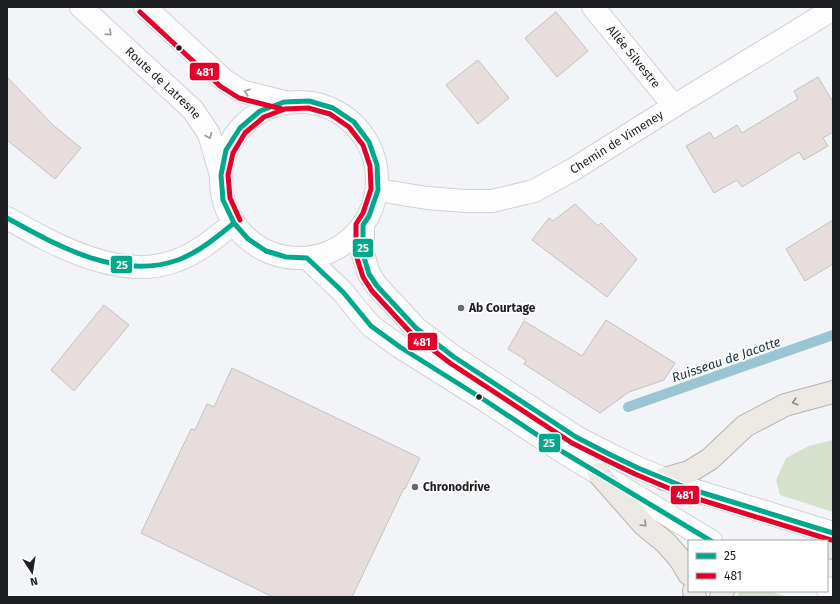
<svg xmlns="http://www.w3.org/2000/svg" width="840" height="604" viewBox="0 0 840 604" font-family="'Fira Sans',sans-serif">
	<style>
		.green { fill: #d6e1cd }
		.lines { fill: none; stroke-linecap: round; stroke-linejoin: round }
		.stream { stroke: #9ac6d4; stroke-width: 10 }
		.building { fill: #e8dddd; stroke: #c2c1c2 }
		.minor-casing { stroke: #d1d2d5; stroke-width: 24 }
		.tertiary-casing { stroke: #d1d2d5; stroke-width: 24 }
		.trunk-casing { stroke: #b8b3ad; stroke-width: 24 }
		.minor { stroke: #fdfdfe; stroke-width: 22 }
		.tertiary { stroke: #fdfdfe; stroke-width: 22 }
		.trunk { stroke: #ece8e3; stroke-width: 22 }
		.bus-1-casing { stroke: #fff; stroke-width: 8 }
		.bus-2-casing { stroke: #fff; stroke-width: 8 }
		.bus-1 { stroke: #00a98b; stroke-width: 5 }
		.bus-2 { stroke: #e4002b; stroke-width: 5 }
		.oneway { stroke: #98999b }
		.oneway2 { stroke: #8f8d8c }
		.bus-dot { fill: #1d1e21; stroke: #fff; stroke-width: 1.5 }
		.poi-dot { fill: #68696c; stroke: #fff; stroke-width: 1.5 }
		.labels { text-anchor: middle; stroke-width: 3.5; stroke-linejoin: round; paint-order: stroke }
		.street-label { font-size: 12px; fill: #1d1e21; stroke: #fff }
		.poi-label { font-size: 12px; font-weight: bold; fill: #1d1e21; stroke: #fff; text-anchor: start }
		.water-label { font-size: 13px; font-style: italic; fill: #18373f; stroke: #fff }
		.line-badge { stroke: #fff; stroke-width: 1.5 }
		.badge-label { font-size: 11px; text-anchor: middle; font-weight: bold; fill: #fff }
	</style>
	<rect width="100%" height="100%" fill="#f3f4f8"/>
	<!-- green -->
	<path class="green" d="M 833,440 L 833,512 L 780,495 L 776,480 L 786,458 L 809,446 Z
		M 741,591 L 770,591 L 787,597 L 736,597 L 738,594 Z"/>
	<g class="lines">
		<!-- stream -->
		<path class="stream" d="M 628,407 L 833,335"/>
	</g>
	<!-- building -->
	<path class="building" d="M 556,12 L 588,51 L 557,77 L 525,38 Z
		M 478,60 L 509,98 L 478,124 L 446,85 Z
		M 7,77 L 53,125 L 81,148 L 55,179 L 7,140 Z
		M 818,77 L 833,102 L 833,132 L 823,138 L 828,146 L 804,160 L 799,152 L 742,187 L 737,180 L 714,193 L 686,146 L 710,132 L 714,139 L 737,125 L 742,133 L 798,99 L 794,91 Z
		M 575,204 L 598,226 L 601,223 L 637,259 L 607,297 L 532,240 L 549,218 L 553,221 Z
		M 833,220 L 833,264 L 805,281 L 786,249 Z
		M 104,305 L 129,325 L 74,391 L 51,370 Z
		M 606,320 L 675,363 L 664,380 L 629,392 L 600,413 L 524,364 L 526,360 L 508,349 L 524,321 L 582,356 Z
		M 232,368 L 420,458 L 405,489 L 404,488 L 352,597 L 273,597 L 141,533 L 191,429 L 195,430 L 207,404 L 214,407 Z"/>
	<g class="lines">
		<!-- minor casing -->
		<g class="minor-casing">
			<g id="minor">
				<path id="s1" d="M 593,7 L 674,106"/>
				<path id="s2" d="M 378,190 L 427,198 L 465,201 L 492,201 L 534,191 L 574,169 L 674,106 L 833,9"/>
				<path d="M 7,218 C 55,245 122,283 178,260 C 199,252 216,237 234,223"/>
			</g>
		</g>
		<!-- tertiary casing -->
		<g class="tertiary-casing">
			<g id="tertiary">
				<path id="s3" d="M 81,7 L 193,110 L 209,134 L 220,172"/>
				<path d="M 145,7 L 224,80 L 241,91 L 284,102"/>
				<circle cx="299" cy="180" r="78"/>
				<path d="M 363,225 L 363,254 L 369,274 L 377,286 L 416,328 L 454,357 L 576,437 L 611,455 L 638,468 L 687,488 L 833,533"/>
				<path d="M 307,258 L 343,292 L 353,305 L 371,326 L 400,347 L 486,401 L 563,452 L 711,541"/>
				<path d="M 827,588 L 833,589"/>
			</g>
		</g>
		<!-- trunk casing -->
		<g class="trunk-casing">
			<path id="trunk" d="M 599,474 L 644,525 L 666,543 L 680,559 L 689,574
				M 664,479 L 689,472 L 710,459 L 745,426 L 785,405 L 833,392
				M 827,547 L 833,548
				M 694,591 L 695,597
				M 721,597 L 723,591"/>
		</g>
		<!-- minor -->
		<use href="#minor" class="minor"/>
		<!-- tertiary -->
		<use href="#tertiary" class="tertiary"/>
		<!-- trunk -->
		<use href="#trunk" class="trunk"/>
		<!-- bus-1 casing -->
		<g class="bus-1-casing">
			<path id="bus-1" d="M 7,218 C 58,246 119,281 178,260 C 199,252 217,237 234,223
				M 711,541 L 563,452 L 486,401 L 400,347 L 371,326 L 343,292 L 307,258 L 286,257 L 266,251 L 248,239 L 234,223 L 223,200 L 221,175 L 226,150 L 240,128 L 260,111 L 284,102 L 309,101 L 333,108 L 354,122 L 369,142 L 377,165 L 378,190 L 369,216 L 363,225 L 363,254 L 369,274 L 377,286 L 416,328 L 454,357 L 576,437 L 611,455 L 638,468 L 687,488 L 833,533"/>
		</g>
		<!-- bus-2 casing -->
		<g class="bus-2-casing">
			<path id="bus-2" d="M 140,12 L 220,86 L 239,98 L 282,109
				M 240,220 L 230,198 L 228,175 L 233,153 L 245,133 L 264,117 L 285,109 L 308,108 L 330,114 L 349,127 L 363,145 L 370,166 L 371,189 L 363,213 L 356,224 L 356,255 L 363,277 L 372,291 L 411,333 L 450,363 L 572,443 L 608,461 L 635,474 L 685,495 L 831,540"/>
		</g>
		<!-- bus-1 -->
		<use href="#bus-1" class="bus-1"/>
		<!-- bus-2 -->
		<use href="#bus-2" class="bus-2"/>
	</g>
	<!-- one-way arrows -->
	<defs><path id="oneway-chevron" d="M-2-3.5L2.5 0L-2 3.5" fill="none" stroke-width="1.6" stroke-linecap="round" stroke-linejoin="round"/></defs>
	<g class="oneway">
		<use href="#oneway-chevron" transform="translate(109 33) rotate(42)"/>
		<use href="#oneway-chevron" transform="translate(247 92) rotate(-163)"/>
		<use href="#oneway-chevron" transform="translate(209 136) rotate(67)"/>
	</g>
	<g class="oneway2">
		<use href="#oneway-chevron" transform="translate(795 402) rotate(164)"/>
		<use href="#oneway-chevron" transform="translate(644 524) rotate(45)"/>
	</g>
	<!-- markers -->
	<g class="bus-dot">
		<circle cx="179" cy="48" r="3.5"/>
		<circle cx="479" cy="397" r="3.5"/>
	</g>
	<g class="poi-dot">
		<circle cx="461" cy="308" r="4"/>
		<circle cx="415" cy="487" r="4"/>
	</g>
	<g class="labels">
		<!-- street labels -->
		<g class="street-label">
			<text dy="4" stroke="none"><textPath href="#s1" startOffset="64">Allée Silvestre</textPath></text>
			<text dy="4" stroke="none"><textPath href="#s3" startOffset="112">Route de Latresne</textPath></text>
			<text dy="4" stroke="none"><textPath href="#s2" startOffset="254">Chemin de Vimeney</textPath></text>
		</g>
		<!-- poi labels -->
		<g class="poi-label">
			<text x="469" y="312">Ab Courtage</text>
			<text x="423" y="491">Chronodrive</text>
		</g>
		<!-- water labels -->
		<g class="water-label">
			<text transform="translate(726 359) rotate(-19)" y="5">Ruisseau de Jacotte</text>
		</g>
	</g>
	<g class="line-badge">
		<rect x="189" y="62" width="31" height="19" rx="4" fill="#e4002b"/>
		<rect x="352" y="238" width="22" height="20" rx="4" fill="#00a98b"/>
		<rect x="110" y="255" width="23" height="19" rx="4" fill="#00a98b"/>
		<rect x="407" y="332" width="31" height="19" rx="4" fill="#e4002b"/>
		<rect x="538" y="433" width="23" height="20" rx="4" fill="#00a98b"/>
		<rect x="670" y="485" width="30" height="20" rx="4" fill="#e4002b"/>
	</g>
	<g class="badge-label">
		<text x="205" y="76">481</text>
		<text x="363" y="252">25</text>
		<text x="122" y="269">25</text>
		<text x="422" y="346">481</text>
		<text x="549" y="447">25</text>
		<text x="685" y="499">481</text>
	</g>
	<!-- border -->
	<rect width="840" height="604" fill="none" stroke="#1d1e21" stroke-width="16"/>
	<!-- legend -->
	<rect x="688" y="540" width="140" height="52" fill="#ffffff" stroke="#a5a5a6"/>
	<rect x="696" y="553" width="20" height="6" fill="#00a98b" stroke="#a5a5a6"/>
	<text x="724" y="560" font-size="12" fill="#1d1e21">25</text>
	<rect x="696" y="573" width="20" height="6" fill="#e4002b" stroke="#a5a5a6"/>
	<text x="724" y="580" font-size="12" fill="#1d1e21">481</text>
	<!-- north arrow -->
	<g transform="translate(32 572) rotate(168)" stroke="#ffffff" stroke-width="3" paint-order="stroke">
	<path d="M0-3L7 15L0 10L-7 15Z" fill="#1d1e21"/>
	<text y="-6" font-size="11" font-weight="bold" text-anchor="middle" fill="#1d1e21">N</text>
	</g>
</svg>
